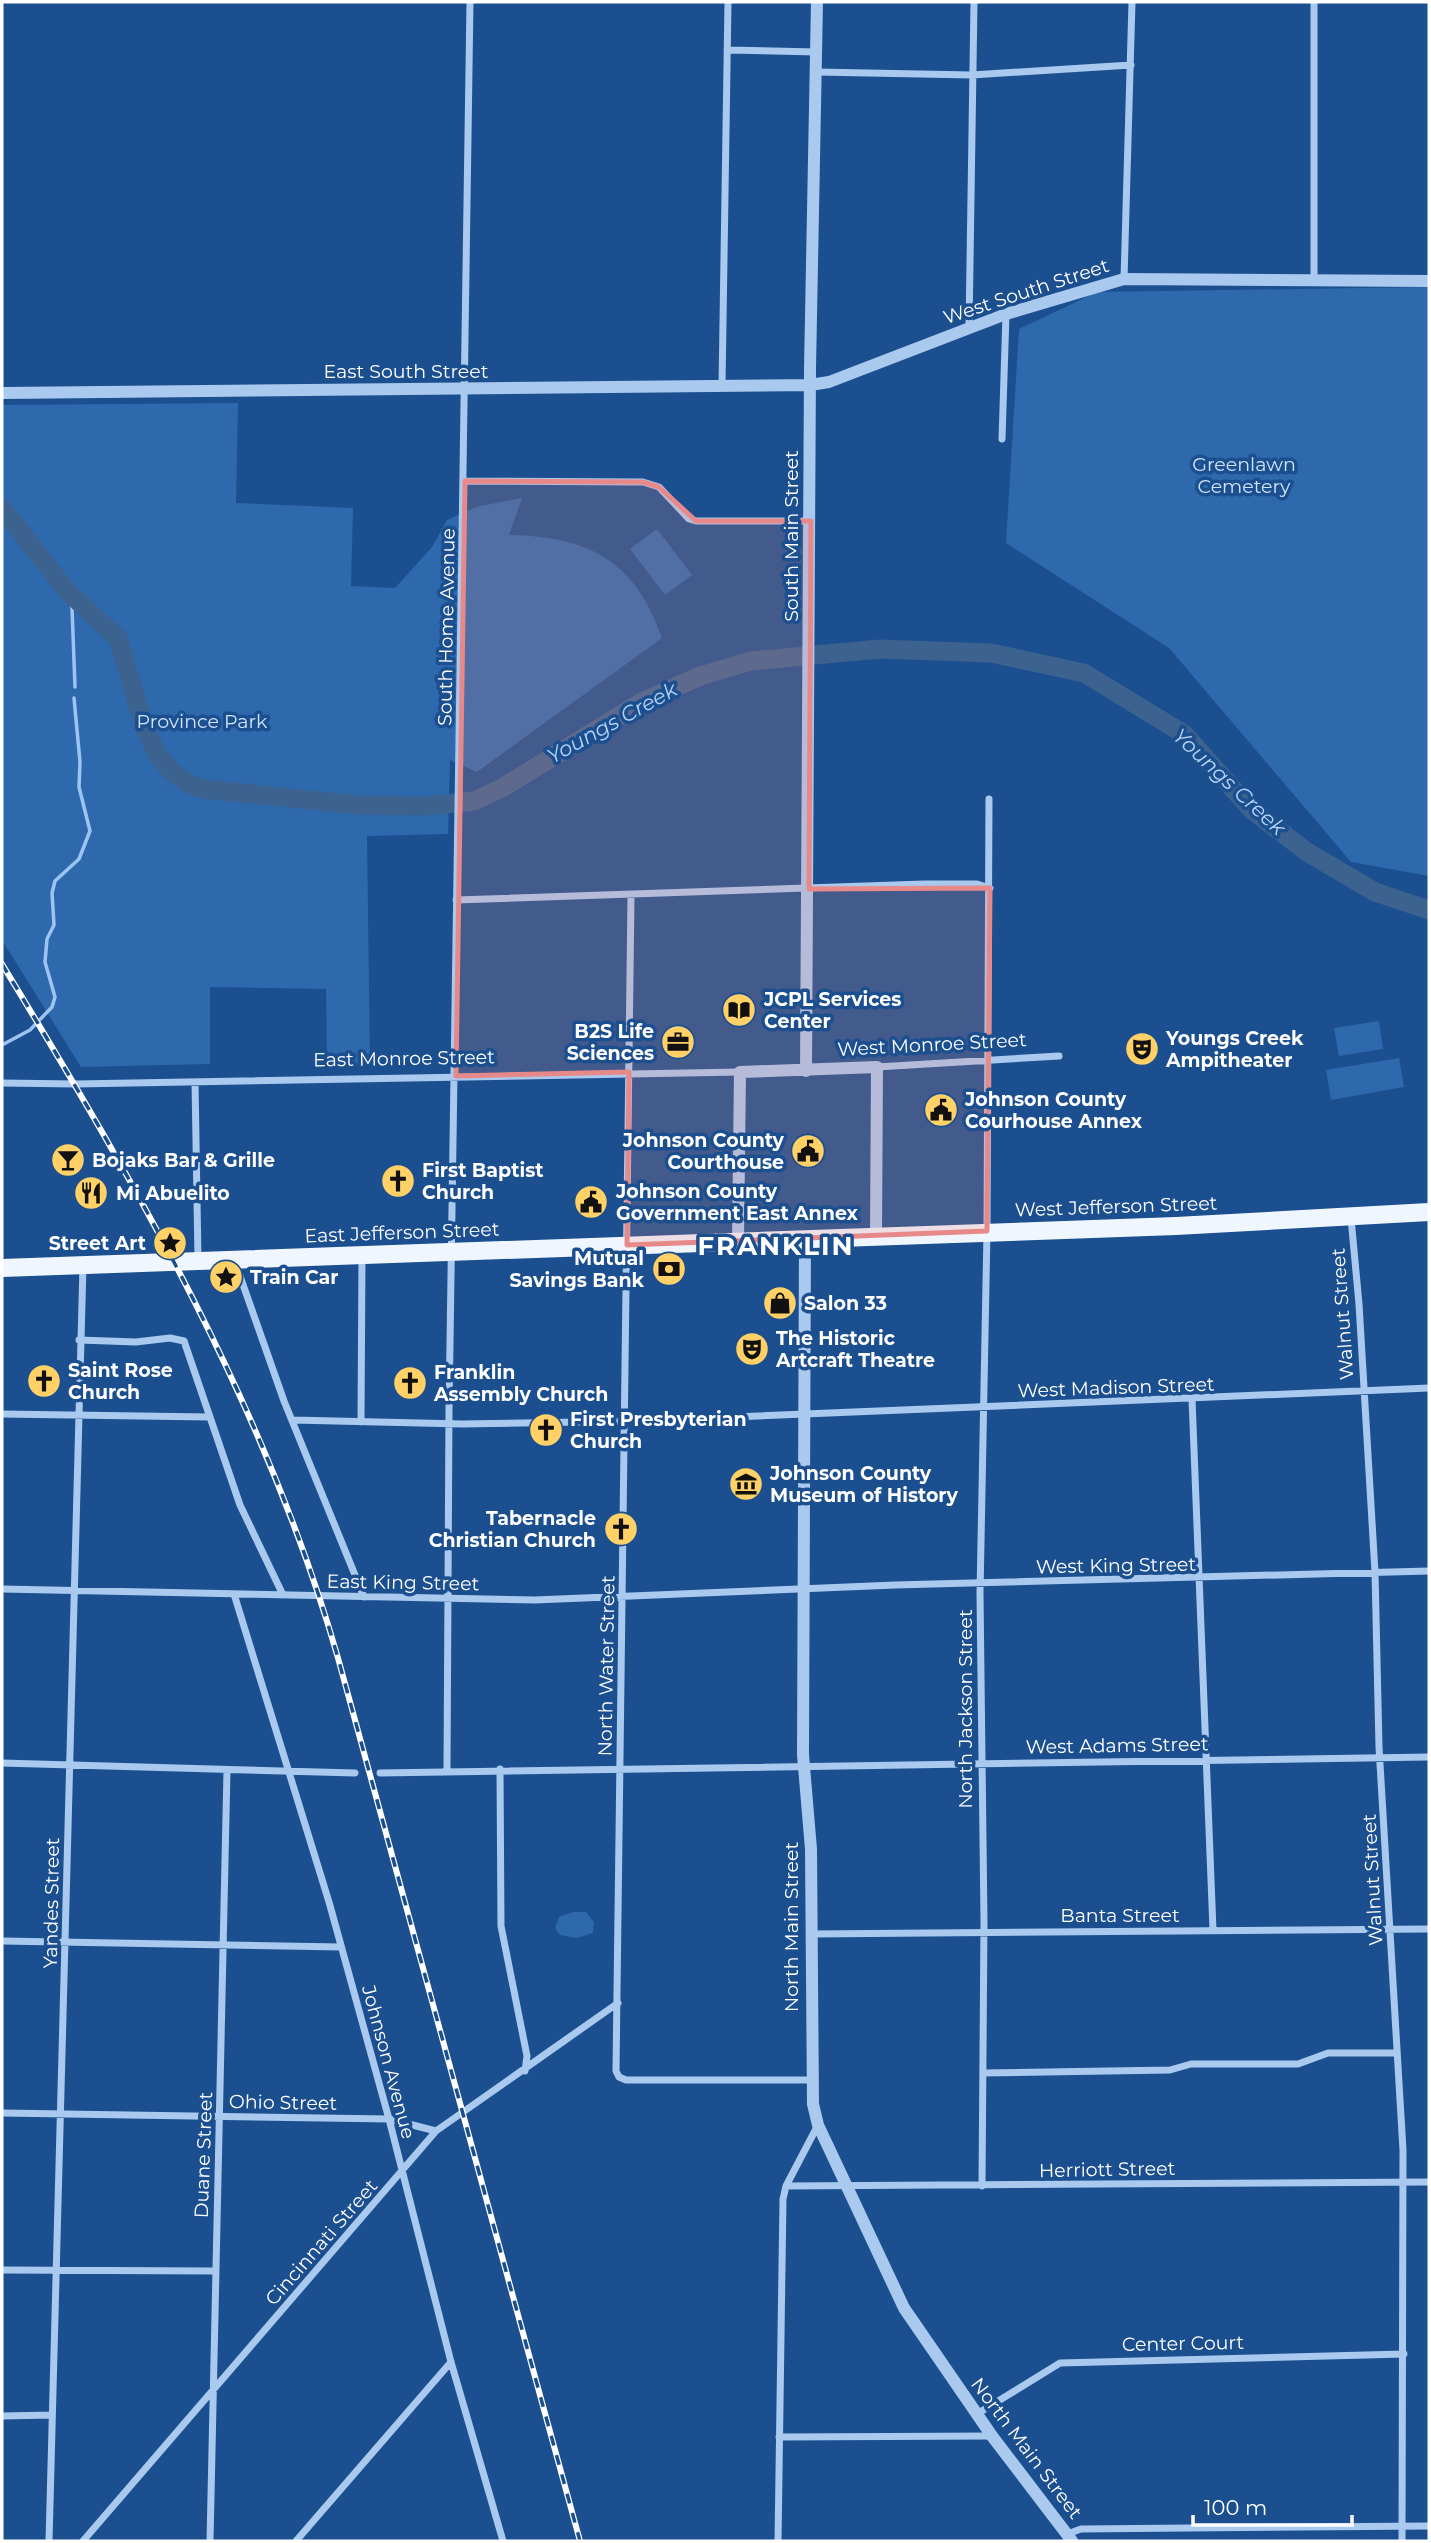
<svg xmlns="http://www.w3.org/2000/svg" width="1431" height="2543" viewBox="0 0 1431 2543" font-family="Montserrat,sans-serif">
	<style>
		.green { fill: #2e69ad }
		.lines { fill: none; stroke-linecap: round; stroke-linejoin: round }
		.stream { stroke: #9cc4f0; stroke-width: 3.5 }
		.river { stroke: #3c6290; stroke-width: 19 }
		.minor { stroke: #a9c9ee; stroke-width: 7 }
		.tertiary { stroke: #a9c9ee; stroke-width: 12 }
		.primary { stroke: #f0f6ff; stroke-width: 18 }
		.rail-casing { stroke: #fff; stroke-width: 6 }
		.rail { stroke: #1b4f8f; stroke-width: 3.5; stroke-dasharray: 10; stroke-linecap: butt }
		.marked { fill: #e88989; fill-opacity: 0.2; stroke: #e88989; stroke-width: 5; stroke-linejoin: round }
		.labels { text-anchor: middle; stroke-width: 7; stroke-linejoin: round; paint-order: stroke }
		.street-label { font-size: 19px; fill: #fff; stroke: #1b4f8f }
		.park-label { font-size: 19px; fill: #cfe3fa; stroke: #1b4f8f }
		.poi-label { font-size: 19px; font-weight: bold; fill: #fff; stroke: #1b4f8f; text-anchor: start }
		.water-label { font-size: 21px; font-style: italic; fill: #b5d3f5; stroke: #1b4f8f }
		.district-label { font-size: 26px; font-weight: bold; letter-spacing: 2px; fill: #fff; stroke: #1b4f8f }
	</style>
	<rect width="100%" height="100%" fill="#1b4f8f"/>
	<!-- green -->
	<path class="green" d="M 1429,287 L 1429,876 L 1351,862 L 1169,648 L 1006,543 L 1019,329 L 1097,292 Z
		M 238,403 L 236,503 L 353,508 L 351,586 L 395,588 L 432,547 L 447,520 L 476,507 L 522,498 L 509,535 C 589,537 634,559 662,638 L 477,772 L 450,760 L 448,834 L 367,836 L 370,1064 L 327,1065 L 326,989 L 210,987 L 210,1064 L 81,1067 L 2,940 L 2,405 Z
		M 657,529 L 692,575 L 665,595 L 630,549 Z
		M 1379,1021 L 1383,1049 L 1339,1056 L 1334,1028 Z
		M 1399,1058 L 1404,1087 L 1331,1100 L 1326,1070 Z
		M 573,1912 L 586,1912 L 594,1922 L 593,1933 L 577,1938 L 560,1935 L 555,1928 L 559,1917 Z"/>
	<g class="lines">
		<!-- stream -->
		<path class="stream" d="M 67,591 L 72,608 L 75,687
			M 2,1045 L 30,1030 L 52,1007 L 55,997 L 45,962 L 47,939 L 54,925 L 52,893 L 55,881 L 79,859 L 90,831 L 79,787 L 80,762 L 74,698"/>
		<!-- river -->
		<path class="river" d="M 2,508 L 67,591 L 118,638 L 144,726 L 159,757 L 173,773 L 189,784 L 204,789 L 358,805 L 426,806 L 474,801 L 502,788 L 640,703 L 700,676 L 751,661 L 880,649 L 991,653 L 1084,673 L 1184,734 L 1252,810 L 1307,852 L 1375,892 L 1429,910"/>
		<!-- minor -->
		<path class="minor" d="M 727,50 L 817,52
			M 816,72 L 972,75 L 1131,65
			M 1124,279 L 1132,2
			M 1314,280 L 1314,2
			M 969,328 L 974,2
			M 722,386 L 728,2
			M 1002,439 L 1006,314
			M 465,481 L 643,482 L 659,487 L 689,519 L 696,521 L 810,521
			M 631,896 L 616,2071 L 619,2077 L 626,2080 L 811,2080
			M 456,900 L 924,884 L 977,884 L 990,888
			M 877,1067 L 1059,1056
			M 195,1082 L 198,1259
			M 2,1083 L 76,1084 L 740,1072
			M 1351,1218 L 1359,1304 L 1375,1572 L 1379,1747 L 1403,2150 L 1402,2541
			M 234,1259 L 284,1401 L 364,1597
			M 79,1340 L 136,1342 L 170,1338 L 184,1341 L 240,1505 L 283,1595
			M 1192,1399 L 1213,1930
			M 2,1414 L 209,1417
			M 293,1420 L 462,1424 L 638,1421 L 1429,1388
			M 361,1422 L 362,1255
			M 2,1589 L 535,1600 L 895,1585 L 1429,1571
			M 234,1594 L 329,1902 L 389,2119 L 451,2362 L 503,2541
			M 2,1763 L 355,1773
			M 500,1769 L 501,1926 L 527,2056 L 525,2071
			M 447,1770 L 449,1410 L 470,2
			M 380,1773 L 1429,1757
			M 811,1934 L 1429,1929
			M 2,1941 L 341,1947
			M 983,2073 L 1170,2070 L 1191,2064 L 1298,2064 L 1328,2053 L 1397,2053
			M 2,2113 L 389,2119 L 436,2131
			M 786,2186 L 1429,2182
			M 982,2186 L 984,1921 L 980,1594 L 987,1231 L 989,799
			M 2,2270 L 214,2271
			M 977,2414 L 1060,2363 L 1404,2354
			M 2,2416 L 52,2415
			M 779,2437 L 992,2436
			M 1067,2534 L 1081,2529 L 1429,2526
			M 49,2541 L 83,1265
			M 83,2541 L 436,2131 L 618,2003
			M 210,2541 L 227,1770
			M 296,2541 L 451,2362
			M 778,2541 L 783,2199 L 786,2186 L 818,2125"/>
		<!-- tertiary -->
		<path class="tertiary" d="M 2,393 L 810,385 L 829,382 L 1006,314 L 1124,279 L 1429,281
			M 806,1071 L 810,369 L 817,2
			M 805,1238 L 803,1755 L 811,1849 L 813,2104 L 818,2125 L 904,2308 L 992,2436 L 1072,2541
			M 738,1240 L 740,1072 L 877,1067 L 876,1234"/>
		<!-- primary -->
		<path class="primary" d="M 2,1268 L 1176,1226 L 1429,1212"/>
		<!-- rail casing -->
		<g class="rail-casing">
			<path id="rail" d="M 2,964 C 137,1186 266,1407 338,1658 L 580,2541"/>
		</g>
		<!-- rail -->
		<use href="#rail" class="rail"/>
	</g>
	<!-- marked area -->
	<path class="marked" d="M 465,481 L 643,482 L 659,487 L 696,521 L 811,521 L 809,889 L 990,888 L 987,1231 L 627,1245 L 629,1072 L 456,1076 Z"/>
	<!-- icons -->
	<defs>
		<g id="library-disc" transform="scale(1.75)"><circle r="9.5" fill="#ffd166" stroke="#1b4f8f"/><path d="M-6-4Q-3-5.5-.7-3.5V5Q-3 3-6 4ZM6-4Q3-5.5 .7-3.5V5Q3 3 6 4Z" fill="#111"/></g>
		<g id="office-disc" transform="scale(1.75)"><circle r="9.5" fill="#ffd166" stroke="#1b4f8f"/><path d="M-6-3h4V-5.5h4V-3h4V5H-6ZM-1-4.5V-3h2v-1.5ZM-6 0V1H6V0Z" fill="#111"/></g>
		<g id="theatre-disc" transform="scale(1.75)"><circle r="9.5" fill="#ffd166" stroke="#1b4f8f"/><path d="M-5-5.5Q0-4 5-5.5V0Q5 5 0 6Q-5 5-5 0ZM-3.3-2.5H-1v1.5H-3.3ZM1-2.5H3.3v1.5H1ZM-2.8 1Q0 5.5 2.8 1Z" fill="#111"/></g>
		<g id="civic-disc" transform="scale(1.75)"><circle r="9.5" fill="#ffd166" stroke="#1b4f8f"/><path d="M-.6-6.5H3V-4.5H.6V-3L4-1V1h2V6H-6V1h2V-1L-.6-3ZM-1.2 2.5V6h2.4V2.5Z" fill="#111"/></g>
		<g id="bar-disc" transform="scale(1.75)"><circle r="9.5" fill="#ffd166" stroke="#1b4f8f"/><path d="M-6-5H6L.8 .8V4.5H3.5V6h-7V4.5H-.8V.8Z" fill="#111"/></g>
		<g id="church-disc" transform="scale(1.75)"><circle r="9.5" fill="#ffd166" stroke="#1b4f8f"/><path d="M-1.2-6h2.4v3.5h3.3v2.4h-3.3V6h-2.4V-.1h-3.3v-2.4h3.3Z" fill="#111"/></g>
		<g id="restaurant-disc" transform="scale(1.75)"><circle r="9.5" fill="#ffd166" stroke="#1b4f8f"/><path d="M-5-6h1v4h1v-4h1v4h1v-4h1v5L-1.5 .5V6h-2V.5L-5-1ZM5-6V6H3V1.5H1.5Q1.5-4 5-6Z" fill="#111"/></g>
		<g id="sight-disc" transform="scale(1.75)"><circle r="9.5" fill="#ffd166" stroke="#1b4f8f"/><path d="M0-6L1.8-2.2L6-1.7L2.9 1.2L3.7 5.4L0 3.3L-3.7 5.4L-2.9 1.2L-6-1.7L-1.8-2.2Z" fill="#111"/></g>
		<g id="bank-disc" transform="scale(1.75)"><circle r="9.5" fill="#ffd166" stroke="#1b4f8f"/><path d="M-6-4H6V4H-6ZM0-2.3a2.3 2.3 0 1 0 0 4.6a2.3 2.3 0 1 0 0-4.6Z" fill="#111"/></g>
		<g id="shop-disc" transform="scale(1.75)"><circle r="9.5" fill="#ffd166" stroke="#1b4f8f"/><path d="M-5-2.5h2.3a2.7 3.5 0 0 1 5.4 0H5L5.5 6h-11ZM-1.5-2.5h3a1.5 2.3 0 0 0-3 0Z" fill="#111"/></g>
		<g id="museum-disc" transform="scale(1.75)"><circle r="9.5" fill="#ffd166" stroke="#1b4f8f"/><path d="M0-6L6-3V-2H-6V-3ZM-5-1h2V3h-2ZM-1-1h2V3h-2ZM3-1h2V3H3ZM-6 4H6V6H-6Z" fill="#111"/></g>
	</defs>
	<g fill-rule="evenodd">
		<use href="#library-disc" x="739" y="1010"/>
		<use href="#office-disc" x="678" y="1042"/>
		<use href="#theatre-disc" x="1142" y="1049"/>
		<use href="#civic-disc" x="941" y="1110"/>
		<use href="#civic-disc" x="808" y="1151"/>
		<use href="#bar-disc" x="68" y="1160"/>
		<use href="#church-disc" x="398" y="1181"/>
		<use href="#restaurant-disc" x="91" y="1193"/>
		<use href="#civic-disc" x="591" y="1202"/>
		<use href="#sight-disc" x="170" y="1243"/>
		<use href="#bank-disc" x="669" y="1269"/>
		<use href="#sight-disc" x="226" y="1277"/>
		<use href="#shop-disc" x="780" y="1303"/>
		<use href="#theatre-disc" x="752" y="1349"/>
		<use href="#church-disc" x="44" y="1381"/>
		<use href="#church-disc" x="410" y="1383"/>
		<use href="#church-disc" x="546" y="1430"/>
		<use href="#museum-disc" x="746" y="1484"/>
		<use href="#church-disc" x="621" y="1529"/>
	</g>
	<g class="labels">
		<!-- street labels -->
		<g class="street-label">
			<text transform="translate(1026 291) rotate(-18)" y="7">West South Street</text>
			<text x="406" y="378">East South Street</text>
			<text transform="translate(791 536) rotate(-90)" y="7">South Main Street</text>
			<text transform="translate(446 627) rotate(-89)" y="7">South Home Avenue</text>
			<text transform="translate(932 1044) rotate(-3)" y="7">West Monroe Street</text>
			<text transform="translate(404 1058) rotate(-1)" y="7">East Monroe Street</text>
			<text transform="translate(1116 1206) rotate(-2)" y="7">West Jefferson Street</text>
			<text transform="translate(402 1232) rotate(-2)" y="7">East Jefferson Street</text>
			<text transform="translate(1342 1314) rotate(-94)" y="7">Walnut Street</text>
			<text transform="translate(1116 1387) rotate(-2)" y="7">West Madison Street</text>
			<text transform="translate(1116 1565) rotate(-1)" y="7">West King Street</text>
			<text transform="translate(403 1582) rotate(1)" y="7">East King Street</text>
			<text transform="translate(606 1666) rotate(-89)" y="7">North Water Street</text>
			<text transform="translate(965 1709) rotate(-90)" y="7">North Jackson Street</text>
			<text transform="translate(1117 1745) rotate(-1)" y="7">West Adams Street</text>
			<text transform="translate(1372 1880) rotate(-93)" y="7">Walnut Street</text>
			<text transform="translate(51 1903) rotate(-89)" y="7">Yandes Street</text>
			<text x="1120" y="1922">Banta Street</text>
			<text transform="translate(791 1927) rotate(-90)" y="7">North Main Street</text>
			<text transform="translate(389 2062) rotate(75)" y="7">Johnson Avenue</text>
			<text transform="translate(283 2102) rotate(1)" y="7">Ohio Street</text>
			<text transform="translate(203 2155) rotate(-88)" y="7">Duane Street</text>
			<text transform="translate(1107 2169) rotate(-1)" y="7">Herriott Street</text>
			<text transform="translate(321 2242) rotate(-49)" y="7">Cincinnati Street</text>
			<text transform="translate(1183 2343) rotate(-1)" y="7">Center Court</text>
			<text transform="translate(1027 2448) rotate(53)" y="7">North Main Street</text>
		</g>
		<!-- park labels -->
		<g class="park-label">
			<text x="1244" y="471">Greenlawn<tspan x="1244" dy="22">Cemetery</tspan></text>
			<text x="202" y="728">Province Park</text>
		</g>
		<!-- poi labels -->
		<g class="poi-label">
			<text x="764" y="1006">JCPL Services<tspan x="764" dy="22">Center</tspan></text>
			<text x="654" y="1038" text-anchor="end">B2S Life<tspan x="654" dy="22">Sciences</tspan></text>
			<text x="1166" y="1045">Youngs Creek<tspan x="1166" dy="22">Ampitheater</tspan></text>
			<text x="965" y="1106">Johnson County<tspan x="965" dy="22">Courhouse Annex</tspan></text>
			<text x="784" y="1147" text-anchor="end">Johnson County<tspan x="784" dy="22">Courthouse</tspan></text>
			<text x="92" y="1167">Bojaks Bar &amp; Grille</text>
			<text x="422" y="1177">First Baptist<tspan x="422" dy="22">Church</tspan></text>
			<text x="616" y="1198">Johnson County<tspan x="616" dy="22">Government East Annex</tspan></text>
			<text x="116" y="1200">Mi Abuelito</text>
			<text x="146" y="1250" text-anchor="end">Street Art</text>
			<text x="644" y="1265" text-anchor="end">Mutual<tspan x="644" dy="22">Savings Bank</tspan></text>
			<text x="250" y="1284">Train Car</text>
			<text x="804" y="1310">Salon 33</text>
			<text x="776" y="1345">The Historic<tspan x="776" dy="22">Artcraft Theatre</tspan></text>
			<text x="68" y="1377">Saint Rose<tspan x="68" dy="22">Church</tspan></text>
			<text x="434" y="1379">Franklin<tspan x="434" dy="22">Assembly Church</tspan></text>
			<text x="570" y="1426">First Presbyterian<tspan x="570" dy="22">Church</tspan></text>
			<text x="770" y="1480">Johnson County<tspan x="770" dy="22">Museum of History</tspan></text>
			<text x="596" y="1525" text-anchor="end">Tabernacle<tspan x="596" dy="22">Christian Church</tspan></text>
		</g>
		<!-- water labels -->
		<g class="water-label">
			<text transform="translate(612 723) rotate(-29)" y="7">Youngs Creek</text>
			<text transform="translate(1229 782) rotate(43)" y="7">Youngs Creek</text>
		</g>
		<!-- district labels -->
		<g class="district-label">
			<text x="776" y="1255">FRANKLIN</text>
		</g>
	</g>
	<!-- border -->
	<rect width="1431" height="2543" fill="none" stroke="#ffffff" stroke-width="7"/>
	<!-- scale -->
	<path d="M1193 2515v10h159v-10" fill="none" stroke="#ffffff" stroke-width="3.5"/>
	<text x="1204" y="2515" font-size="21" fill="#ffffff" stroke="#1b4f8f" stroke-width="5" paint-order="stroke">100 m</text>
</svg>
